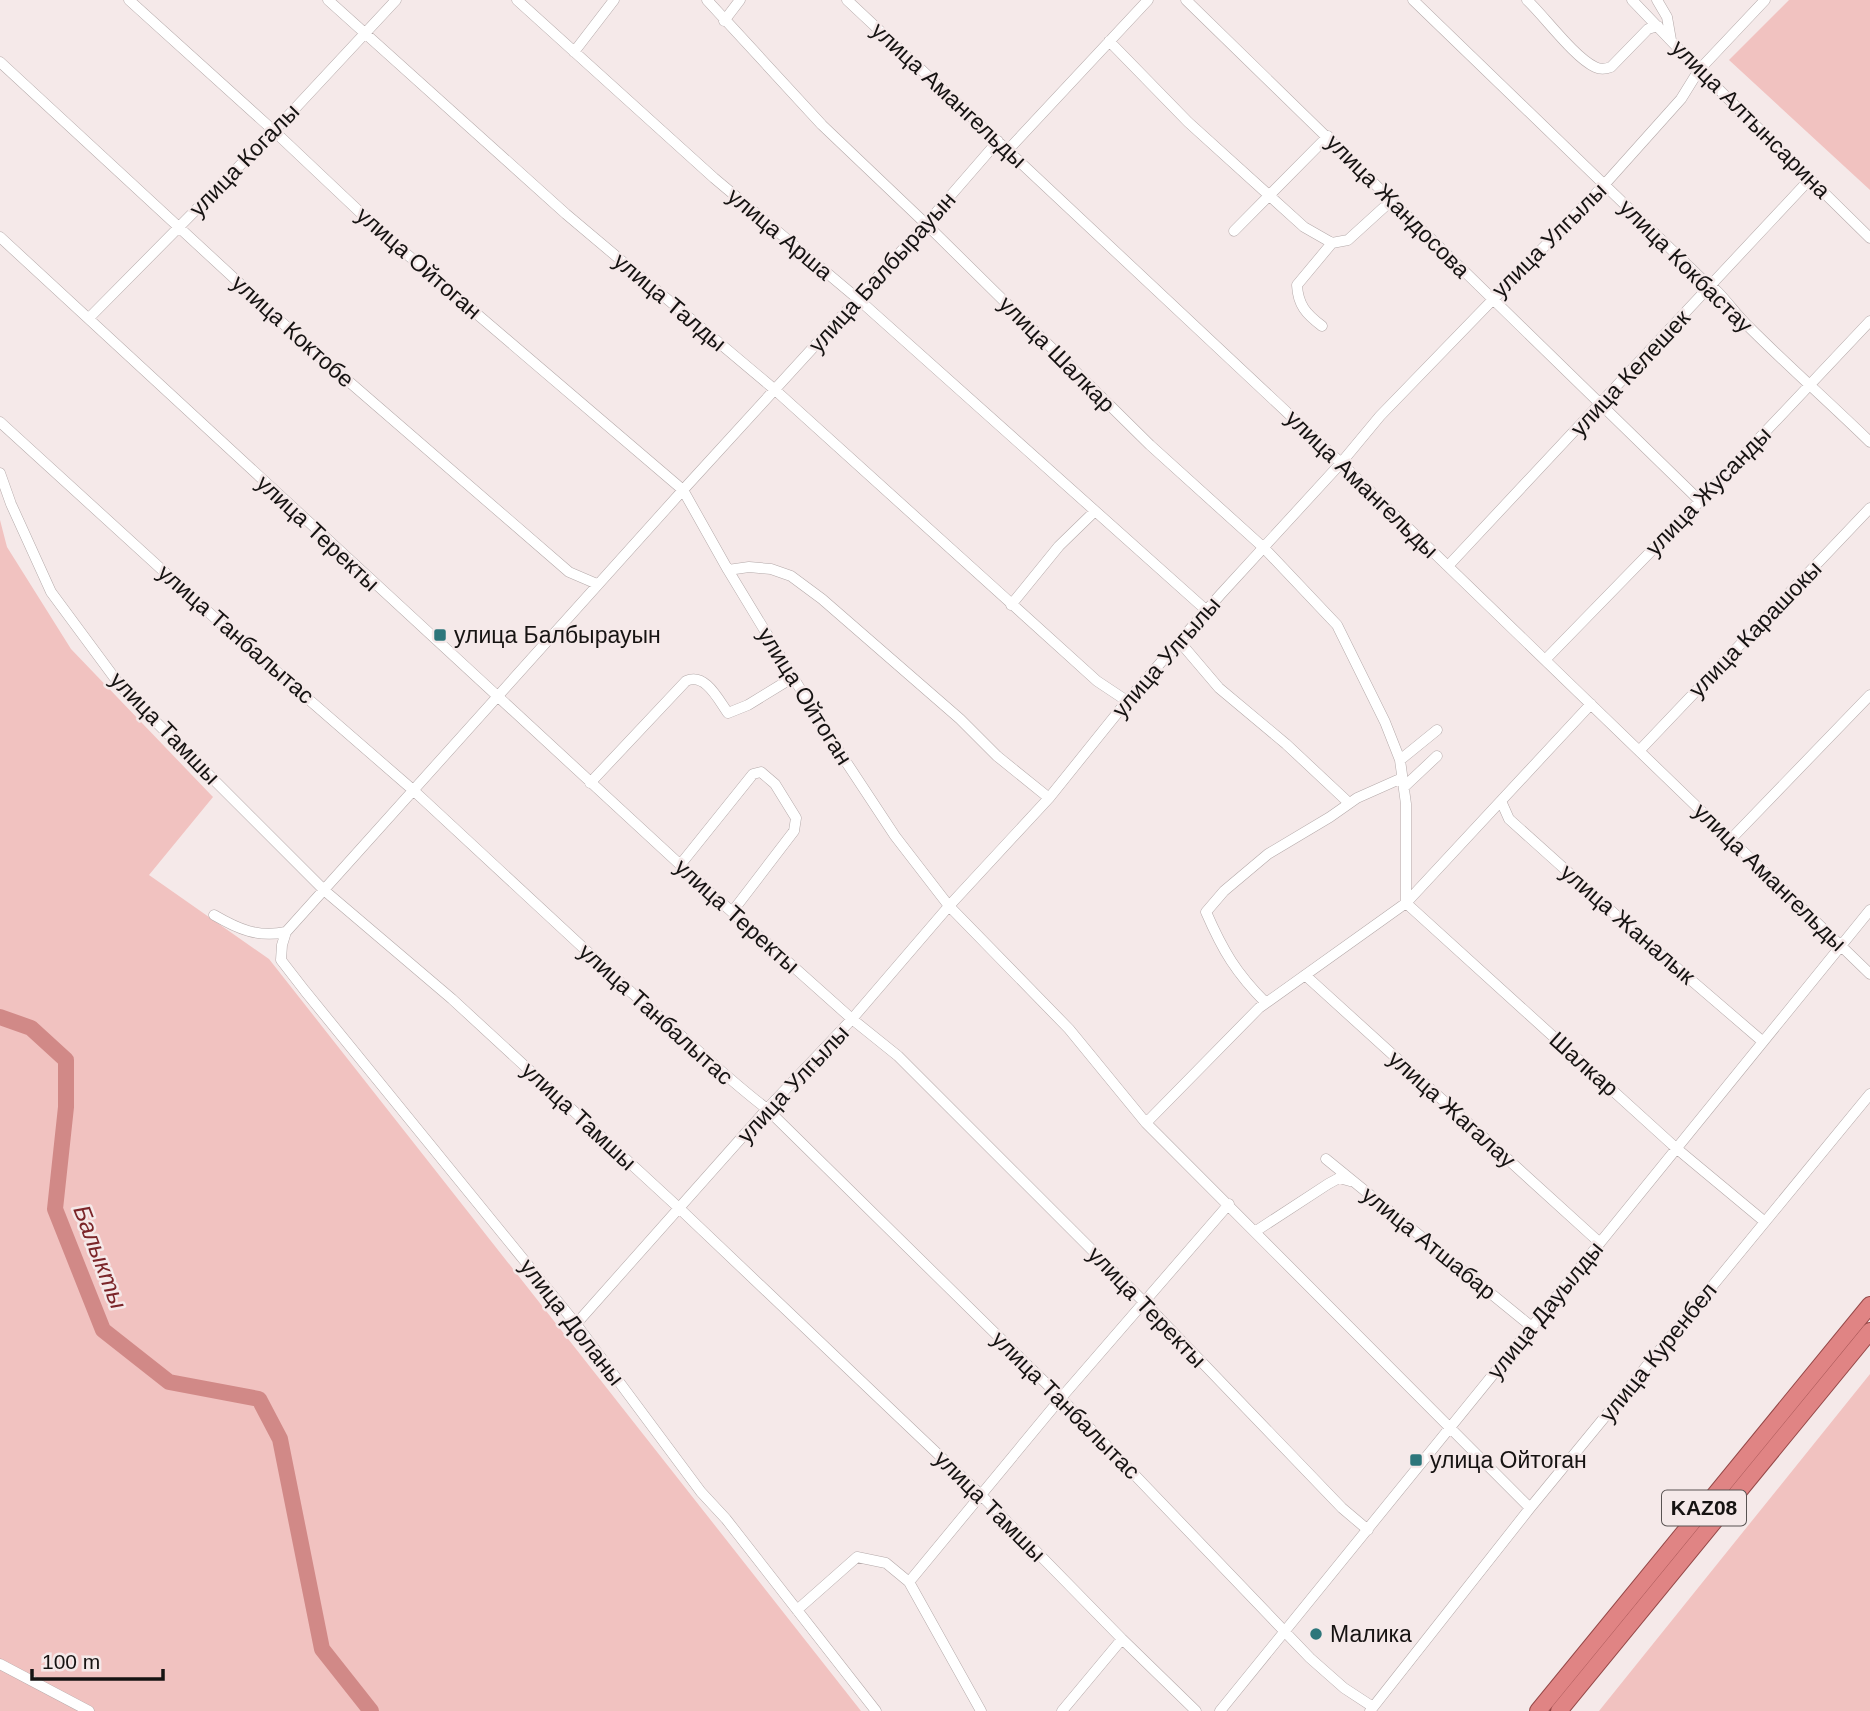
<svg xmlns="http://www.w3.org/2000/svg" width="1870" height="1711" viewBox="0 0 1870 1711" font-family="Helvetica,sans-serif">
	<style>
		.green { fill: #f1c2c0 }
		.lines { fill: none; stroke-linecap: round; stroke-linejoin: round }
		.river { stroke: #d18987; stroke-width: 16 }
		.minor-casing { stroke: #b4a9a9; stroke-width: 11 }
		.trunk-casing { stroke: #954848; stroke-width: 18 }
		.minor { stroke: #fff; stroke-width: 10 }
		.trunk { stroke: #e08484; stroke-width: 16 }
		.poi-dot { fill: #2d767b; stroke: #f5e9e9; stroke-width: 2.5 }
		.labels { text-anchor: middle; stroke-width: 5; stroke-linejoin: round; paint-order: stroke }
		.shield { fill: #f5e9e9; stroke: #595352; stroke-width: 2 }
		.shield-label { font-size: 21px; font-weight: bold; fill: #161312 }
		.street-label { font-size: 23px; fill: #161312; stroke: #f5e9e9 }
		.poi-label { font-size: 23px; fill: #161312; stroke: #f5e9e9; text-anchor: start }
		.water-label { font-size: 24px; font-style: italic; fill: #7b2529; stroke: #f5e9e9 }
	</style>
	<rect width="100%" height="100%" fill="#f5e9e9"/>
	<!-- green -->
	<path class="green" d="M 1789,0 L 1870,0 L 1870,190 L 1729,60 Z
		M 0,520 L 7,547 L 71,649 L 213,797 L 149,875 L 269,959 L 861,1711 L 0,1711 Z
		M 1870,1374 L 1870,1711 L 1599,1711 Z"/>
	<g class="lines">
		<!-- river -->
		<path class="river" d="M 0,1017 L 31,1028 L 66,1060 L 66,1107 L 55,1209 L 103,1330 L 169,1382 L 259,1399 L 280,1439 L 322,1649 L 371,1711"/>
		<!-- minor casing -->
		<g class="minor-casing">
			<path id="minor" d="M 129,0 L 274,131 L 382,233 L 683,490 L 728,570 L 827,733 L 895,836 L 949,906 L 1069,1029 L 1146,1123 L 1530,1508
				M 328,0 L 566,214 L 774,389 L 1097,681 L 1127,701
				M 517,0 L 714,178 L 858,299 L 1206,610
				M 707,0 L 822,125 L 926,224 L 1150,445 L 1264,548 L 1337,625 L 1385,722 L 1400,760 L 1406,804 L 1406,903 L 1676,1148 L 1765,1222
				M 847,0 L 1341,463 L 1870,974
				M 1186,0 L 1700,501
				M 1413,0 L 1703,280 C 1721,291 1733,312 1748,326 C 1788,366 1830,403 1870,442
				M 1527,0 C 1545,17 1574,57 1595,67 C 1601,70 1606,69 1611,67 L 1648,29 L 1658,26
				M 1632,0 L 1699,70 L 1870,238
				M 1657,0 L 1667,17 L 1671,40
				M 724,21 L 740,0
				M 1109,41 L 1188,122 L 1304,227 L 1332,243 L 1348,240 L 1392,200
				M 574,52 L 614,0
				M 0,62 L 302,341 L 569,572 L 597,584
				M 1008,150 L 1148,0
				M 1234,231 L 1328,136
				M 0,237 L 713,895 L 852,1019 L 898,1056 L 1145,1303 L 1342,1508 L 1368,1530
				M 89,318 L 274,131 L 396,0
				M 1322,326 C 1306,314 1298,305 1297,285 L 1332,243
				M 0,422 L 216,619 L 413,790 L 632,993 C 678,1031 720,1073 767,1109 L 1061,1398 L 1310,1658 L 1344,1688 L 1373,1707
				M 0,473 L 11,504 L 51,592 L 122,688 L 325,891 L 452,999 L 680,1209 L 982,1496 L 1122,1639 L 1196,1711
				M 1448,566 L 1810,179
				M 728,570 L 749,567 L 771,569 L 791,576 L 822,599 L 960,719 L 997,756 L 1049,798
				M 1011,605 L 1059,546 L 1094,512
				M 1179,641 L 1219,688 L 1286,744 L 1349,803
				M 1545,660 L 1700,501 L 1870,321
				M 1639,751 L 1870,508
				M 1400,760 L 1437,730
				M 590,783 L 686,681 C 705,672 718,699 728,713 L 748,705 L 792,678
				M 1404,787 L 1437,756
				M 1501,801 L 1509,819 L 1627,925 L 1762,1041
				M 1731,839 L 1870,695
				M 680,865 L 753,774 L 761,772 L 775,784 L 796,818 L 794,831 L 732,912
				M 214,915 C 238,929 258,938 286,932
				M 1305,975 L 1600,1243
				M 1266,1003 C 1236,973 1223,951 1206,912 L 1224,891 L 1268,854 L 1330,817 L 1357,798 L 1402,778
				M 1146,1123 L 1259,1008 L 1406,903 L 1591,704
				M 1326,1159 L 1532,1327
				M 1256,1231 L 1328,1184 L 1339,1178 L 1350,1181
				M 576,1324 L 767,1109 L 852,1019 L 949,906 L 1049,798 L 1127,701 L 1220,595 L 1341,463 L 1380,416 L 1604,185 L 1681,99 L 1699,70 L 1765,0
				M 909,1582 L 981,1711
				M 797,1610 L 857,1557 L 886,1563 L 909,1582 L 1061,1398 L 1229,1204
				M 0,1664 L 89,1711
				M 876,1711 L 726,1519 L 701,1492 L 576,1324 L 305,991 L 281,960 L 282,945 L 286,932 L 683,490 L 926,224 L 998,141
				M 1062,1711 L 1122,1639
				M 1220,1711 L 1870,910
				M 1370,1711 L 1530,1508 L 1870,1094"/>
		</g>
		<!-- trunk casing -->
		<g class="trunk-casing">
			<path id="trunk" d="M 1538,1711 L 1870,1305
				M 1559,1711 L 1870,1331"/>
		</g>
		<!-- minor -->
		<use href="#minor" class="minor"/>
		<!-- trunk -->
		<use href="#trunk" class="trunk"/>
	</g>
	<!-- markers -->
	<g class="poi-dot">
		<rect x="433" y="628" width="14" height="14" rx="3.5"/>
		<rect x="1409" y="1453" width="14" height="14" rx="3.5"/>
		<circle cx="1316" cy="1634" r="7"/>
	</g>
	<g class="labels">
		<!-- shield labels -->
		<rect class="shield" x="1662" y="1490.5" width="84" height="35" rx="5"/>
		<g class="shield-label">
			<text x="1704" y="1515">KAZ08</text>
		</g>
		<!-- street labels -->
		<g class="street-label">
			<text transform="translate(949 95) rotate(43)" y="8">улица Амангельды</text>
			<text transform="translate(1751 119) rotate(45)" y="8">улица Алтынсарина</text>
			<text transform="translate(244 160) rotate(-46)" y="8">улица Когалы</text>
			<text transform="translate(1398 206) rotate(45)" y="8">улица Жандосова</text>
			<text transform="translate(780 234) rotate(40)" y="8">улица Арша</text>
			<text transform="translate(1549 240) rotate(-45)" y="8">улица Улгылы</text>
			<text transform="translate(419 263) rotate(41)" y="8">улица Ойтоган</text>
			<text transform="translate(1686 266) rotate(45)" y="8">улица Кокбастау</text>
			<text transform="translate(882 272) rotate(-48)" y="8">улица Балбырауын</text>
			<text transform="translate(670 302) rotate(40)" y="8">улица Талды</text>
			<text transform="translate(293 331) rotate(42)" y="8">улица Коктобе</text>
			<text transform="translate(1057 354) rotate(45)" y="8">улица Шалкар</text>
			<text transform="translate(1630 373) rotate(-47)" y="8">улица Келешек</text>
			<text transform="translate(1362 484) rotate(44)" y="8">улица Амангельды</text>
			<text transform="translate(1708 491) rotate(-46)" y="8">улица Жусанды</text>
			<text transform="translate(318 533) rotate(43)" y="8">улица Теректы</text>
			<text transform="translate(1755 629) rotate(-46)" y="8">улица Карашокы</text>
			<text transform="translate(236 634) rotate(41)" y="8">улица Танбалытас</text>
			<text transform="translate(1166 657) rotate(-49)" y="8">улица Улгылы</text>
			<text transform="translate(805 696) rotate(58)" y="8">улица Ойтоган</text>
			<text transform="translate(165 728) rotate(46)" y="8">улица Тамшы</text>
			<text transform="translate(1770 877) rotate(44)" y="8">улица Амангельды</text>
			<text transform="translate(737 916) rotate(42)" y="8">улица Теректы</text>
			<text transform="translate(1628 924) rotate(41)" y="8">улица Жаналык</text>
			<text transform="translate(656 1014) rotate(42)" y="8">улица Танбалытас</text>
			<text transform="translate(1584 1064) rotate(42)" y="8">Шалкар</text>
			<text transform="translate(793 1084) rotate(-47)" y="8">улица Улгылы</text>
			<text transform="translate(1452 1109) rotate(42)" y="8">улица Жагалау</text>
			<text transform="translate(579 1116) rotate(43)" y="8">улица Тамшы</text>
			<text transform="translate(1429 1243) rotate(39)" y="8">улица Атшабар</text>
			<text transform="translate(1147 1307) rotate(46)" y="8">улица Теректы</text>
			<text transform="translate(1545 1310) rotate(-51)" y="8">улица Дауылды</text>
			<text transform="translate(572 1322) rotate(52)" y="8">улица Доланы</text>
			<text transform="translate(1658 1352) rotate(-51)" y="8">улица Куренбел</text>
			<text transform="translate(1066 1405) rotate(45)" y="8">улица Танбалытас</text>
			<text transform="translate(990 1506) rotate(45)" y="8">улица Тамшы</text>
		</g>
		<!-- poi labels -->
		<g class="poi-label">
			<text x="454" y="643">улица Балбырауын</text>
			<text x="1430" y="1468">улица Ойтоган</text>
			<text x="1330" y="1642">Малика</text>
		</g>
		<!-- water labels -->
		<g class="water-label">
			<text transform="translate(100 1257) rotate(69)" y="8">Балыкты</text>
		</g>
	</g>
	<!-- scale -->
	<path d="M32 1669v10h131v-10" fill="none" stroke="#161312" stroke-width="3.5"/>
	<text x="42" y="1669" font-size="21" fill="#161312" stroke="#f5e9e9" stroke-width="5" paint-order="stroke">100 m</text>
</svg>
